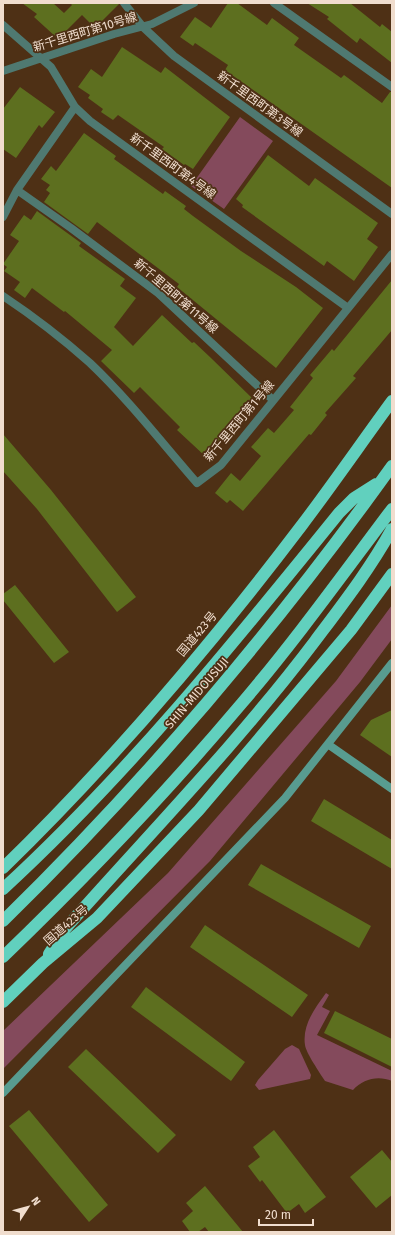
<svg xmlns="http://www.w3.org/2000/svg" width="395" height="1235" viewBox="0 0 395 1235" font-family="'Fira Sans','Noto Sans JP',sans-serif">
	<style>
		.green { fill: #844a5c }
		.building { fill: #5d6f1f }
		.lines { fill: none; stroke-linecap: round; stroke-linejoin: round }
		.street { stroke: #4f7971; stroke-width: 8 }
		.secondary { stroke: #589c90; stroke-width: 8 }
		.highway { stroke: #61d0be; stroke-width: 12 }
		.labels { text-anchor: middle; stroke-width: 3.5; stroke-linejoin: round; paint-order: stroke }
		.street-label { font-size: 12px; fill: #f0ddce; stroke: #4e3015 }
	</style>
	<rect width="100%" height="100%" fill="#4e3015"/>
	<!-- green -->
	<path class="green" d="M 240,117 L 273,141 L 224,209 L 191,186 Z
		M 392,605 L 392,639 L 360,682 L 210,861 L 3,1069 L 3,1031 L 168,873 L 336,681 Z
		M 326,993 L 329,995 L 322,1007 L 330,1011 L 317,1035 L 392,1071 L 392,1081 C 378,1075 363,1079 353,1090 L 325,1081 C 320,1073 306,1053 305,1045 C 302,1025 315,1008 326,993 Z
		M 292,1045 L 299,1049 L 311,1075 L 310,1079 L 259,1090 L 255,1085 L 258,1080 L 285,1049 Z"/>
	<!-- building -->
	<path class="building" d="M 22,3 L 53,3 L 64,13 L 72,5 L 70,3 L 119,4 L 95,28 L 82,15 L 62,35 L 56,37 L 34,17 L 37,14 Z
		M 228,3 L 237,3 L 267,25 L 272,18 L 299,38 L 294,45 L 341,78 L 344,75 L 382,103 L 390,92 L 392,92 L 392,188 L 225,70 L 228,65 L 195,43 L 193,46 L 180,37 L 195,17 L 211,28 Z
		M 307,3 L 350,3 L 380,27 L 382,24 L 392,32 L 392,63 L 360,38 L 357,43 L 327,19 L 329,17 Z
		M 122,47 L 161,73 L 165,67 L 230,117 L 193,169 L 185,164 L 184,165 L 162,149 L 164,147 L 118,115 L 113,120 L 101,112 L 103,109 L 88,98 L 90,95 L 78,87 L 91,69 L 102,77 Z
		M 20,87 L 55,112 L 42,128 L 39,125 L 16,158 L 3,149 L 3,109 Z
		M 84,133 L 116,156 L 114,159 L 163,194 L 165,191 L 186,206 L 184,209 L 193,216 L 241,251 L 296,287 L 323,308 L 276,368 L 177,287 L 179,284 L 97,222 L 88,234 L 44,202 L 50,193 L 46,190 L 50,185 L 41,179 L 51,166 L 56,171 Z
		M 268,155 L 309,186 L 315,178 L 378,223 L 367,239 L 378,247 L 354,281 L 327,261 L 324,266 L 242,207 L 243,205 L 236,199 Z
		M 37,211 L 81,243 L 79,246 L 125,279 L 120,286 L 136,298 L 114,327 L 133,346 L 162,315 L 192,343 L 194,342 L 211,358 L 253,399 L 221,433 L 224,435 L 205,456 L 177,430 L 180,427 L 140,387 L 134,393 L 101,361 L 112,350 L 65,311 L 64,312 L 32,288 L 25,298 L 14,290 L 20,282 L 4,271 L 7,267 L 3,264 L 19,241 L 10,235 L 24,215 L 31,220 Z
		M 392,280 L 392,330 L 353,376 L 356,378 L 325,413 L 327,415 L 311,435 L 309,434 L 243,511 L 230,500 L 227,503 L 215,493 L 231,473 L 240,481 L 261,456 L 251,447 L 268,428 L 274,433 L 294,410 L 290,407 L 313,378 L 310,375 L 332,349 L 334,351 Z
		M 3,434 L 51,490 L 136,597 L 117,612 L 37,509 L 3,471 Z
		M 15,585 L 69,652 L 54,663 L 3,600 L 3,594 Z
		M 392,710 L 392,757 L 360,735 L 371,720 Z
		M 324,799 L 392,840 L 392,869 L 311,821 Z
		M 261,864 L 371,926 L 359,948 L 248,885 Z
		M 205,925 L 308,995 L 292,1017 L 190,947 Z
		M 146,987 L 245,1062 L 231,1081 L 131,1007 Z
		M 335,1011 L 392,1039 L 392,1067 L 324,1033 Z
		M 86,1049 L 176,1135 L 158,1153 L 68,1067 Z
		M 29,1110 L 108,1205 L 89,1222 L 9,1126 Z
		M 274,1130 L 326,1197 L 305,1213 L 299,1204 L 287,1213 L 262,1180 L 260,1182 L 248,1166 L 260,1157 L 253,1147 Z
		M 382,1150 L 392,1162 L 392,1195 L 376,1208 L 350,1177 Z
		M 205,1186 L 243,1232 L 209,1232 L 205,1227 L 198,1232 L 190,1232 L 182,1221 L 193,1211 L 186,1203 Z"/>
	<g class="lines">
		<!-- street -->
		<path class="street" d="M 124,3 L 143,27 L 174,56 L 392,214
			M 274,3 L 392,87
			M 3,25 L 51,67 L 75,107 L 90,121 L 348,308
			M 3,71 L 114,34 L 152,24 L 194,3
			M 17,190 L 71,228 L 158,293 L 273,400
			M 3,217 L 17,190 L 75,107
			M 3,296 C 33,316 63,339 90,363 C 129,400 162,443 197,483 L 221,465 L 392,254"/>
		<!-- secondary -->
		<path class="secondary" d="M 329,745 L 392,789
			M 3,1093 L 285,798 L 392,663"/>
		<!-- highway -->
		<path class="highway" d="M 3,868 C 112,762 211,645 302,525 C 333,484 362,442 392,401
			M 3,889 C 127,775 233,644 339,513 L 354,498 L 376,484
			M 3,921 C 146,781 275,629 392,466
			M 49,954 L 65,929 C 149,834 238,743 315,641 C 342,605 370,569 392,529
			M 3,957 C 87,876 167,792 242,703 C 295,641 343,574 392,509
			M 3,1002 L 43,963 L 97,918 L 199,810 L 351,630 L 392,574"/>
	</g>
	<g class="labels">
		<!-- street labels -->
		<g class="street-label">
			<text transform="translate(85 32) rotate(-17)" y="4">新千里西町第10号線</text>
			<text transform="translate(260 104) rotate(36)" y="4">新千里西町第3号線</text>
			<text transform="translate(173 166) rotate(36)" y="4">新千里西町第4号線</text>
			<text transform="translate(176 296) rotate(41)" y="4">新千里西町第11号線</text>
			<text transform="translate(239 421) rotate(-50)" y="4">新千里西町第1号線</text>
			<text transform="translate(197 634) rotate(-50)" y="4">国道423号</text>
			<text transform="translate(197 693) rotate(-49)" y="4">SHIN-MIDOUSUJI</text>
			<text transform="translate(66 925) rotate(-41)" y="4">国道423号</text>
		</g>
	</g>
	<!-- border -->
	<rect width="395" height="1235" fill="none" stroke="#f0ddce" stroke-width="8"/>
	<!-- north arrow -->
	<g transform="translate(28 1207) rotate(54)" stroke="#4e3015" stroke-width="3" paint-order="stroke">
	<path d="M0-3L7 15L0 10L-7 15Z" fill="#f0ddce"/>
	<text y="-6" font-size="11" font-weight="bold" text-anchor="middle" fill="#f0ddce">N</text>
	</g>
	<!-- scale -->
	<path d="M259 1219v6h54v-6" fill="none" stroke="#f0ddce" stroke-width="2"/>
	<text x="265" y="1219" font-size="12" fill="#f0ddce" stroke="#4e3015" stroke-width="3" paint-order="stroke">20 m</text>
</svg>
